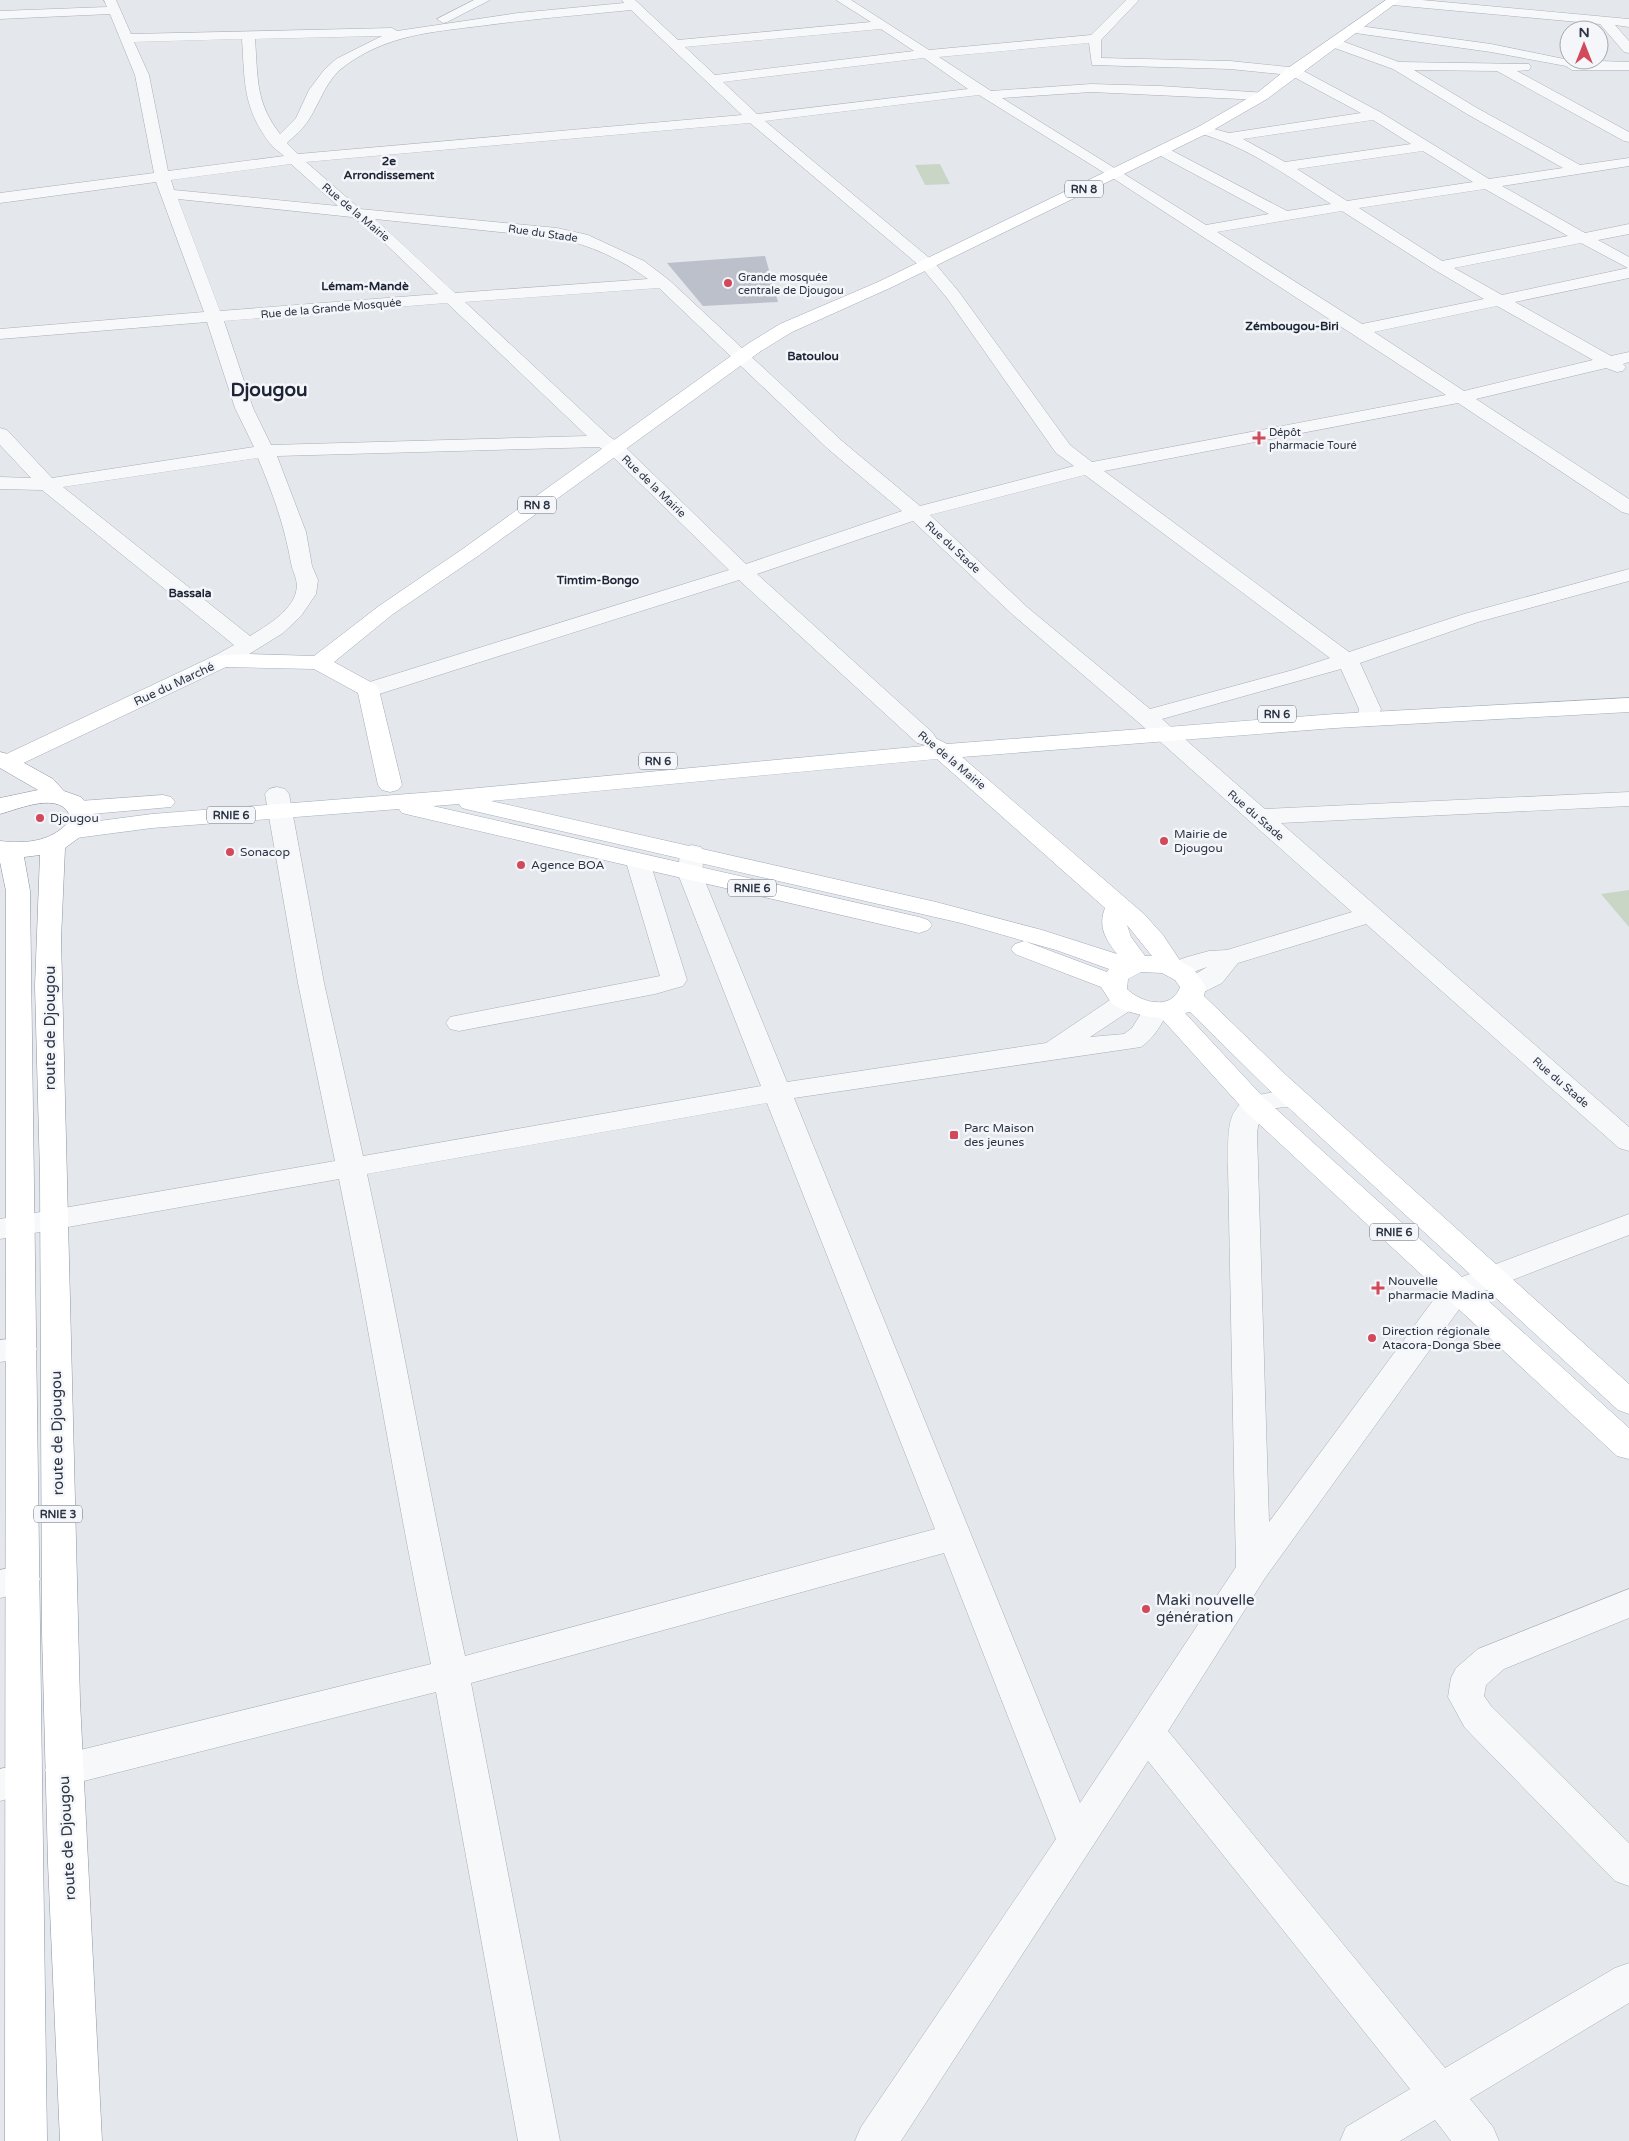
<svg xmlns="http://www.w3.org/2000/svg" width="1629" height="2141" viewBox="0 0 1629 2141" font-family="'Varela Round',sans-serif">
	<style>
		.green { fill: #c9d6c5 }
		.building { fill: #bbc0ca }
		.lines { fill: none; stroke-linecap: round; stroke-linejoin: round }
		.minor-casing { stroke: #a9aeb7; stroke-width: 1 }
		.major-casing { stroke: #a3abb8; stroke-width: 1 }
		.highway-casing { stroke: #8b94a3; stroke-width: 1 }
		.minor { fill: #f7f8fa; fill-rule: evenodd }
		.major { fill: #fff; fill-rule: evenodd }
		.highway { fill: #fff; fill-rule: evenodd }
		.poi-dot { fill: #d1495b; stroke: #f4f6f9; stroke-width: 2 }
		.labels { text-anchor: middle; stroke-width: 5; stroke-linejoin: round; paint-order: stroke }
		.shield { fill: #f4f6f9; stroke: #676e7b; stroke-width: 1 }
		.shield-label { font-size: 11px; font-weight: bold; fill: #2b3445 }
		.far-street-label { font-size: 11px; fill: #2b3445; stroke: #f4f6f9 }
		.far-poi-label { font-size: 11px; fill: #2b3445; stroke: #f4f6f9; text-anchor: start }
		.far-quarter-label { font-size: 12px; font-weight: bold; fill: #1d2536; stroke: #f4f6f9 }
		.street-label { font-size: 12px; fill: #2b3445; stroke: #f4f6f9 }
		.poi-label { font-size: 12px; fill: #2b3445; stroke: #f4f6f9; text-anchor: start }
		.near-street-label { font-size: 15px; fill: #2b3445; stroke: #f4f6f9 }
		.near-poi-label { font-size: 15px; fill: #2b3445; stroke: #f4f6f9; text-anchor: start }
		.far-town-label { font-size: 19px; font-weight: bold; fill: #1d2536; stroke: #f4f6f9 }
	</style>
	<rect width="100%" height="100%" fill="#e4e7ec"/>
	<!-- green -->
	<path class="green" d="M 940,164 L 950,184 L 925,185 L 915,165 Z
		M 1629,890 L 1629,927 L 1601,894 Z"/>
	<!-- building -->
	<path class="building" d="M 765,256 L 778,302 L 703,306 L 667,263 Z"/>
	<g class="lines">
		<!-- minor casing -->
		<g class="minor-casing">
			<path id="minor" d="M 104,0 L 116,0 L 131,34 L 392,28 L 397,31 L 518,13 L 624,3 L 622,0 L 635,0 L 678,40 L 871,22 L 836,0 L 851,0 L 929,50 L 1091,35 L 1126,0 L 1139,0 L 1101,40 L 1101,58 L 1230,61 L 1298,68 L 1380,112 L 1489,179 L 1563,168 L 1467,114 L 1393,69 L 1329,46 L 1328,43 L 1329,40 L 1339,40 L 1399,62 L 1529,64 L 1531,67 L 1529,70 L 1517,71 L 1629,132 L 1629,142 L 1624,141 L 1497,71 L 1414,70 L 1477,108 L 1580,165 L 1629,158 L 1629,166 L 1502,186 L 1585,233 L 1629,224 L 1629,234 L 1598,240 L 1629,257 L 1629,278 L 1515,302 L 1611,356 L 1629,352 L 1629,362 L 1623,364 L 1626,367 L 1623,371 L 1617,372 L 1606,368 L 1476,399 L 1629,499 L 1629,514 L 1622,512 L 1458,403 L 1104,471 L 1349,652 L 1464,614 L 1629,569 L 1629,581 L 1478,622 L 1360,663 L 1381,709 L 1376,724 L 1368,726 L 1360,724 L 1357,719 L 1359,709 L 1341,669 L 1162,719 L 1265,809 L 1629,792 L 1629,806 L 1281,823 L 1629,1127 L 1629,1151 L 1619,1148 L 1366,924 L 1238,963 L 1222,983 L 1202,993 L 1193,995 L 1184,993 L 1180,987 L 1184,981 L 1207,967 L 1177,978 L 1168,976 L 1164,970 L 1168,964 L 1187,957 L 1209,951 L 1227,950 L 1352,912 L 1138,722 L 1013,615 L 913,521 L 757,574 L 933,733 L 936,738 L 933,743 L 925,745 L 917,743 L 739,580 L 376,695 L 368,697 L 360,695 L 357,690 L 360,685 L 729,570 L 609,453 L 599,447 L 277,456 L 306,532 L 312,566 L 318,580 L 316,594 L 301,616 L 283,633 L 230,666 L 222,668 L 214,666 L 211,661 L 214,656 L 234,645 L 42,490 L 0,489 L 0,477 L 31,478 L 0,445 L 0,428 L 7,430 L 52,478 L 254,447 L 235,408 L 207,322 L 0,339 L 0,329 L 204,312 L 156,182 L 0,203 L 0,193 L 154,173 L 135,75 L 110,14 L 0,19 L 0,11 L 107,7 ZM 631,10 L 742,115 L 298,154 L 287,143 C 294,136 303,129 308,121 C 321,101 326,79 346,65 C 388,35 431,32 480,26 C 530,19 581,15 631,10 ZM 881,29 L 914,51 L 715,75 L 685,47 ZM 382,36 L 336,59 L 324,70 L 309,90 L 296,118 L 280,134 C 255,102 258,77 255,39 ZM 242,39 C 245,85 243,109 272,146 C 275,149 280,152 284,156 L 168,171 L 149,75 L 134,42 ZM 1089,43 L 1092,65 L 1230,69 L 1290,75 L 1361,113 L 1229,133 L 1203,126 L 1196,130 L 1198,133 C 1247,146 1289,177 1331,204 L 1287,211 L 1167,148 L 1157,148 L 1155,151 L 1157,154 L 1269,214 L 1206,225 L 1002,98 L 1091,92 L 1262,100 L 1269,96 L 1267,93 L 1160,86 L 1091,84 L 991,91 L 939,57 ZM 924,58 L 968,89 L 757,114 L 723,82 ZM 979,95 L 1111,177 L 1446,395 L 1092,462 L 1070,445 L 959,292 L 933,261 L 765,121 ZM 1373,120 L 1411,144 L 1285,162 L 1243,139 ZM 750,123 L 921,267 L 947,298 L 1056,453 L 1074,466 L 920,506 L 842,441 L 669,280 L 644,261 L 588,235 L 557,228 L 360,209 L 306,162 ZM 1423,151 L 1473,182 L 1347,201 L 1297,169 ZM 291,164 L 338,206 L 174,190 L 171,180 ZM 1485,189 L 1568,236 L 1442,261 L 1359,208 ZM 178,199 L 352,217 L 371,230 L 438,294 L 220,311 ZM 1342,211 L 1433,269 L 1484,299 L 1362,324 L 1217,232 ZM 375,219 L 557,238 C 590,245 621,259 648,279 L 455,293 ZM 1581,243 L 1628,268 L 1502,295 L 1454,268 ZM 659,288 L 828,449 L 902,511 L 746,564 L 623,445 L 610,437 L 465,302 ZM 447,303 L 587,436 L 271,445 L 253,408 L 224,321 ZM 1497,306 L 1593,360 L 1464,391 L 1374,332 ZM 258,458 C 273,494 284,524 291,563 C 293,574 299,580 296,592 C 291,612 266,626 250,636 L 63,487 ZM 1085,475 L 1330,658 L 1293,670 L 1150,709 L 1027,607 L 930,515 Z
				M 474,0 L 490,0 L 447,22 L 443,23 L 437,19 Z
				M 1388,0 L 1422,0 L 1629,19 L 1629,27 L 1615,25 L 1629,41 L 1629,53 L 1624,52 L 1600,24 L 1393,5 L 1389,4 Z
				M 1352,25 L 1491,44 L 1569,60 L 1629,62 L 1629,70 L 1572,70 L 1566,66 L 1491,52 L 1348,32 L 1346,29 L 1348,26 Z
				M 277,787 L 285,789 L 289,794 L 324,983 L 363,1156 L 761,1086 L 678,874 L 680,852 L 683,847 L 692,845 L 701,847 L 704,852 L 702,874 L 787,1082 L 1046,1043 L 1116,996 L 1125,994 L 1134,996 L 1138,1002 L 1134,1008 L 1090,1037 L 1124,1034 L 1132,1028 L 1147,1004 L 1156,1002 L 1165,1004 L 1169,1010 C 1161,1025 1155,1037 1141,1047 L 794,1098 L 1080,1803 L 1236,1567 L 1228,1166 C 1229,1128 1223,1100 1269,1093 C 1281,1091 1292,1089 1304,1092 L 1308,1098 L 1304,1104 C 1278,1111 1261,1101 1257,1133 L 1269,1522 L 1446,1283 L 1629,1214 L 1629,1235 L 1468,1297 L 1265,1578 L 1168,1731 L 1445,2068 L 1615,1968 L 1629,1963 L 1629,2003 L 1470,2099 L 1493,2127 L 1499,2141 L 1451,2141 L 1435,2120 L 1400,2141 L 1340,2141 L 1346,2127 L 1410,2089 L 1148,1761 L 901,2141 L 855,2141 L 861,2127 L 1056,1839 L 944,1553 L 471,1683 L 560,2141 L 518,2141 L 436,1692 L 64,1786 L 51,1781 L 45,1770 L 51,1759 L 64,1754 L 431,1664 C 397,1503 372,1340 339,1179 L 0,1239 L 0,1219 L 335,1161 L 298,983 L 265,794 L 269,789 ZM 767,1103 L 935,1529 L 465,1656 C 429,1496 402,1334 367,1174 Z
				M 638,855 L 647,857 L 650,862 L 687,980 L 683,986 L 655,994 L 459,1031 L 450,1029 L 446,1023 L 450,1017 L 660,976 L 626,862 L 629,857 Z
				M 21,1338 L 32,1341 L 37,1349 L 32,1357 L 0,1362 L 0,1340 Z
				M 23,1565 L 35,1569 L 40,1579 L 35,1589 L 0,1598 L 0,1570 Z
				M 1629,1589 L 1629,1618 L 1504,1669 L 1486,1685 L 1484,1696 L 1491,1706 L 1629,1843 L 1629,1886 L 1615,1881 L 1465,1728 L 1448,1697 L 1451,1678 L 1456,1668 L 1478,1649 Z
				M 23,1764 L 36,1769 L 42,1780 L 36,1791 L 0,1801 L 0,1769 Z"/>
		</g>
		<!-- major casing -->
		<g class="major-casing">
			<path id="major" d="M 1386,0 L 1400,0 L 1267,99 L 1208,133 L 890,288 L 792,332 L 761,351 L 478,556 L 393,614 L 334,662 L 376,685 L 379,690 L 402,785 L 398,790 L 390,792 L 382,790 L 378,785 L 358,693 L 314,669 L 226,667 L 15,767 L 7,769 L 0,767 L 0,757 L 214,656 L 249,654 L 314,656 L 379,606 L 464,548 L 749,343 L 780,324 L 878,282 L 1198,127 L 1257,93 L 1288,68 Z
				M 1629,698 L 1629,712 L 1335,728 L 962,757 L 1144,914 L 1163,935 L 1181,962 L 1193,968 L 1206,987 L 1204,996 L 1286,1075 L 1629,1384 L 1629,1414 L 1618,1410 L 1266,1087 L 1190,1012 L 1185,1013 L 1265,1099 L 1629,1428 L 1629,1459 L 1617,1456 L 1245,1111 L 1161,1018 L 1145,1016 L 1123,1010 L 1112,1004 L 1101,987 L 1015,954 L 1011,949 L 1015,944 L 1024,941 L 1107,972 L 1109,969 L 1056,950 L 961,923 L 470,810 L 462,808 L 459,804 L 433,806 L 919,917 L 928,920 L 932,925 L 928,930 L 919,933 L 410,815 L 402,813 L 399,809 L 152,828 L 76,838 L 67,836 L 64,831 L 67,826 L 76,824 L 152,814 L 446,791 L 924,746 L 927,740 L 935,738 L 947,744 L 1335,714 ZM 937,759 L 1105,908 C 1098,926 1105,939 1117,954 L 1042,930 L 936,902 L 491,801 ZM 1127,925 L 1152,956 L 1145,956 L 1131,937 ZM 1141,972 L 1162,973 L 1175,980 L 1180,987 C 1172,1011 1141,1003 1127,989 L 1128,979 Z
				M 163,795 L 171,797 L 175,802 L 171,807 L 80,815 L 72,813 L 68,808 L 72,803 L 80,801 Z"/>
		</g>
		<!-- highway casing -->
		<g class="highway-casing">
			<path id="highway" d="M 0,752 L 8,754 L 53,779 L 64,791 L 81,797 L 92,809 L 95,819 L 84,834 L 65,848 L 61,939 L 80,1701 L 102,2141 L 60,2141 L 48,1863 L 42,1633 L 40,1175 L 35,986 L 40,855 L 24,857 L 30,891 L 47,2141 L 5,2141 L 6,891 L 0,862 L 0,841 C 27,844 53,842 71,819 C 63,789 19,809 0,814 L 0,798 L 38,790 L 0,768 Z"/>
		</g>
		<!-- minor -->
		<use href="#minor" class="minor"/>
		<!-- major -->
		<use href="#major" class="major"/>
		<!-- highway -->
		<use href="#highway" class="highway"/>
	</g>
	<!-- markers -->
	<g class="poi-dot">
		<circle cx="728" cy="283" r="5"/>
		<path d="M1256.5 430.5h5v5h5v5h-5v5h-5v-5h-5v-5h5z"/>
		<circle cx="40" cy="818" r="5"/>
		<circle cx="1164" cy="841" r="5"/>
		<circle cx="230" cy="852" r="5"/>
		<circle cx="521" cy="865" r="5"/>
		<rect x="949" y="1130" width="10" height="10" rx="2.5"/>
		<path d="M1375.5 1280.5h5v5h5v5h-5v5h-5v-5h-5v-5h5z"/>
		<circle cx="1372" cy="1338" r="5"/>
		<circle cx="1146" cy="1609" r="5"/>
	</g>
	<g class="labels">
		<!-- shield labels -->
		<g class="shield">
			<rect x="1065" y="180.5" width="38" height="17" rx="4"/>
			<rect x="518" y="496.5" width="38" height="17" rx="4"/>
			<rect x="1258" y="705.5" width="38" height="17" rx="4"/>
			<rect x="639" y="752.5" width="38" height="17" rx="4"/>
			<rect x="207" y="806.5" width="48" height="17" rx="4"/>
			<rect x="728" y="879.5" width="48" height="17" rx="4"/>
			<rect x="1370" y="1223.5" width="48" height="17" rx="4"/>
			<rect x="34" y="1505.5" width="48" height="17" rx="4"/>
		</g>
		<g class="shield-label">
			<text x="1084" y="193">RN 8</text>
			<text x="537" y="509">RN 8</text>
			<text x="1277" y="718">RN 6</text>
			<text x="658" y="765">RN 6</text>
			<text x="231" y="819">RNIE 6</text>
			<text x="752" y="892">RNIE 6</text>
			<text x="1394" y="1236">RNIE 6</text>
			<text x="58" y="1518">RNIE 3</text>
		</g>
		<!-- far-street labels -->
		<g class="far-street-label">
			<text transform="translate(356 212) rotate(40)" y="4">Rue de la Mairie</text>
			<text transform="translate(543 233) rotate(8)" y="4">Rue du Stade</text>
			<text transform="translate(331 308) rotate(-5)" y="4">Rue de la Grande Mosquée</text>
			<text transform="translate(654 486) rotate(44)" y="4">Rue de la Mairie</text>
			<text transform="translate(953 547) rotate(43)" y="4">Rue du Stade</text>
			<text transform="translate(952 760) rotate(40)" y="4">Rue de la Mairie</text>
			<text transform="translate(1256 815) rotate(41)" y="4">Rue du Stade</text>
			<text transform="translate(1561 1082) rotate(41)" y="4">Rue du Stade</text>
		</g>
		<!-- far-poi labels -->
		<g class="far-poi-label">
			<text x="738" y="281">Grande mosquée<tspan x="738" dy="13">centrale de Djougou</tspan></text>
			<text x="1269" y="436">Dépôt<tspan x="1269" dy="13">pharmacie Touré</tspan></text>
		</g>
		<!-- far-quarter labels -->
		<g class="far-quarter-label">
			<text x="389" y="165">2e<tspan x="389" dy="14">Arrondissement</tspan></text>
			<text x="365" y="290">Lémam-Mandè</text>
			<text x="1292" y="330">Zémbougou-Biri</text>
			<text x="813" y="360">Batoulou</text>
			<text x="598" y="584">Timtim-Bongo</text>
			<text x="190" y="597">Bassala</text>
		</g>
		<!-- street labels -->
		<g class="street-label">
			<text transform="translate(174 684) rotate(-25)" y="4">Rue du Marché</text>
		</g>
		<!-- poi labels -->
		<g class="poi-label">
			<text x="50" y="822">Djougou</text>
			<text x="1174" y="838">Mairie de<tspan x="1174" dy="14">Djougou</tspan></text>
			<text x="240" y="856">Sonacop</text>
			<text x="531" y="869">Agence BOA</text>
			<text x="964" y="1132">Parc Maison<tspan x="964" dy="14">des jeunes</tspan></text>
			<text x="1388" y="1285">Nouvelle<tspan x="1388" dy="14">pharmacie Madina</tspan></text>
			<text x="1382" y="1335">Direction régionale<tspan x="1382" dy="14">Atacora-Donga Sbee</tspan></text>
		</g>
		<!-- near-street labels -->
		<g class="near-street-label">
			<text transform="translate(50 1028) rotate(-90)" y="5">route de Djougou</text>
			<text transform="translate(57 1433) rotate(-91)" y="5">route de Djougou</text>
			<text transform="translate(67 1838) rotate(-93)" y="5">route de Djougou</text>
		</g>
		<!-- near-poi labels -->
		<g class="near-poi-label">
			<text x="1156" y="1605">Maki nouvelle<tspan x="1156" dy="17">génération</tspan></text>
		</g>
		<!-- far-town labels -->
		<g class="far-town-label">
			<text x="269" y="396">Djougou</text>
		</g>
	</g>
	<!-- north arrow -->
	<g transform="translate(1584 45)"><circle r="24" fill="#f4f6f9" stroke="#a4a8b1"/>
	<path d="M0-4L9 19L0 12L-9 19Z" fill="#d1495b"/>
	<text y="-8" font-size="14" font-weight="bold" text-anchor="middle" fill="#2b3445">N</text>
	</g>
</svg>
